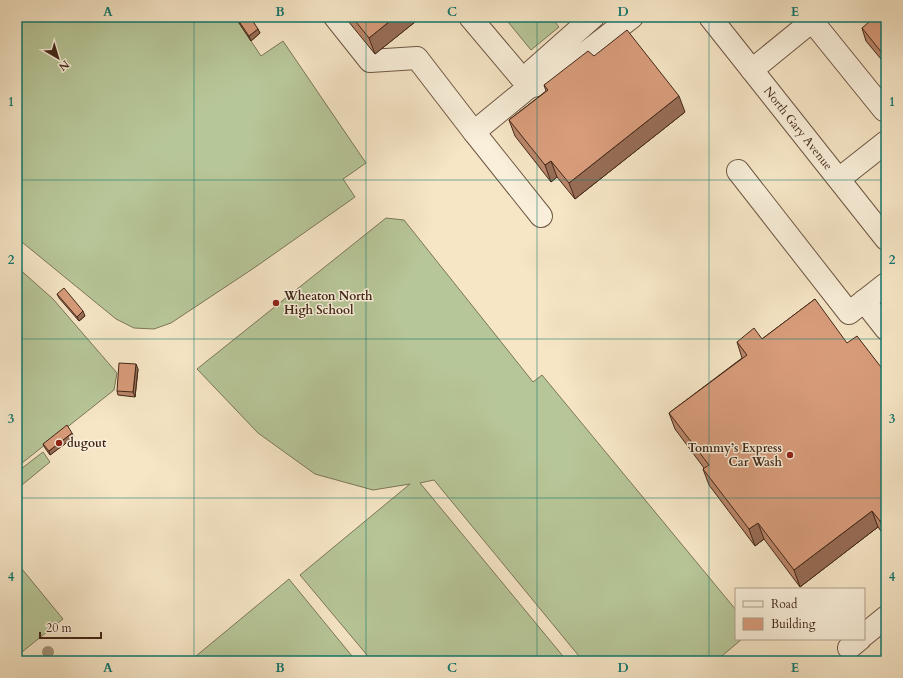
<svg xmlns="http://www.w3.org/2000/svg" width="903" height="678" viewBox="0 0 903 678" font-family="Cardo,serif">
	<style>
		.grass { fill: #b7c698; stroke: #7c7658 }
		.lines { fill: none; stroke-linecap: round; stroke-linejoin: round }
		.minor-casing { stroke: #6f5744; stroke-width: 24 }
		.minor { stroke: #f9efda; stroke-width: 22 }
		.tree { fill: #a39378 }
		.wall { fill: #ba866a; stroke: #422718 }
		.shaded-wall { fill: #976d56; stroke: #422718 }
		.building { fill: #d89c7b; stroke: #422718 }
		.grid { fill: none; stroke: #0f766e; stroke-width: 1; stroke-opacity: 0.55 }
		.poi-dot { fill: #8f2418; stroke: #f9efda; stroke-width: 1.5 }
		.labels { text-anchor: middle; stroke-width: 3; stroke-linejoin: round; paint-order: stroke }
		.street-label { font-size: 12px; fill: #422718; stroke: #f9efda }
		.poi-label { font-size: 12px; font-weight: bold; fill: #422718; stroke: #f9efda; text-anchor: start }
		.neatline { fill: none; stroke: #0f766e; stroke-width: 1.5 }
		.grid-label { font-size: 13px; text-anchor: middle; font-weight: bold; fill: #0f766e }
	</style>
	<rect width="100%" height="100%" fill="#f6e6c6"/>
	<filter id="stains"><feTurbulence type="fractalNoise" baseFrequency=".005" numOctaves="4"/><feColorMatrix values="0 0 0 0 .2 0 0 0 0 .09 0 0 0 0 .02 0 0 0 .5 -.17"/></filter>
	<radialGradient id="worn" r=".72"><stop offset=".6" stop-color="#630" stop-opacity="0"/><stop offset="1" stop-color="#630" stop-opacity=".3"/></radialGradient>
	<!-- grass -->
	<path class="grass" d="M 17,17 L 56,17 L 60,21 L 64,17 L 235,17 L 261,56 L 283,41 L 366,163 L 343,179 L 355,197 L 254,268 L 171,323 L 154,329 L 134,328 L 116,319 L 17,238 Z
		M 504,17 L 551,17 L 559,27 L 531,50 Z
		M 386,218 L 404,220 L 533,382 L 542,375 L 736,610 L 736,639 L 742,639 L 716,661 L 583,661 L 434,480 L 420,483 L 567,661 L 372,661 L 300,575 L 410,484 L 373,490 L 315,474 L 258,433 L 197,369 Z
		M 17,267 L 53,299 L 117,373 L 114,390 L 17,467 Z
		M 43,452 L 50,462 L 17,489 L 17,472 Z
		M 17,563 L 63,619 L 17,656 Z
		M 289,579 L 356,661 L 190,661 Z"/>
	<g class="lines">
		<!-- minor casing -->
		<g class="minor-casing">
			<g id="minor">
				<path d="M 335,17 L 370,61 L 417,58 L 474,132"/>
				<path d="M 470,17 L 529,87 L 474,132 L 541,216"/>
				<path d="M 593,17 L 532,71 L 529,87 L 548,82 L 632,17"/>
				<path id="s1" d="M 710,17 L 886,239"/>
				<path d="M 812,21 L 884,110"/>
				<path d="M 752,70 L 817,17"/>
				<path d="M 738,171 L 849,313 L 886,284"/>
				<path d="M 839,179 L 886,142"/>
				<path d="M 864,301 L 886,329"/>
				<path d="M 864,635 L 886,617"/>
				<path d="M 849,648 L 860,639"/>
			</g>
		</g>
		<!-- minor -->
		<use href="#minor" class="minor"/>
	</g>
	<!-- trees -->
	<circle class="tree" cx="48" cy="652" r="6"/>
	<!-- wall -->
	<path class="wall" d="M 56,17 L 64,17 L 60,21 Z
		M 235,17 L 250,17 L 260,33 L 251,41 Z
		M 347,17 L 420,17 L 420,18 L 375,54 L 348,21 Z
		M 886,17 L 886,65 L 866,41 L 862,28 Z
		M 594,56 L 685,112 L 575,199 L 557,177 L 551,182 L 515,136 L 509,120 L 546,91 L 544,85 Z
		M 57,294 L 85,316 L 79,321 L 59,298 Z
		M 815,299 L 886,538 L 878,527 L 800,587 L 764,539 L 755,546 L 709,485 L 703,469 L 704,468 L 675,429 L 669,413 L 742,358 L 737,342 L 762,339 Z
		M 138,369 L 135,397 L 118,395 L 117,391 Z
		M 74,437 L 50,455 L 45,448 L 43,444 Z"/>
	<!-- shaded-wall -->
	<path class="shaded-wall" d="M 58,17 L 64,17 L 60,21 Z
		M 395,17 L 420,17 L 420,18 L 375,54 L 369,38 Z
		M 258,29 L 260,33 L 251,41 L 249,36 Z
		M 679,96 L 685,112 L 575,199 L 569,183 Z
		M 551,161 L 557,177 L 551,182 L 545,165 Z
		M 83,311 L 85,316 L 79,321 L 77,317 Z
		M 136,364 L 138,369 L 135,397 L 133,392 Z
		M 72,433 L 74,437 L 50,455 L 49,451 Z
		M 872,511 L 878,527 L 800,587 L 794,570 Z
		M 886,517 L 886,538 L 880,521 Z
		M 758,523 L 764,539 L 755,546 L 749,529 Z"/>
	<!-- building -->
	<path class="building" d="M 236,17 L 250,17 L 258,29 L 249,36 Z
		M 352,17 L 395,17 L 369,38 Z
		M 875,17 L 886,17 L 886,58 L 862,28 Z
		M 627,30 L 679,96 L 569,183 L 551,161 L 545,165 L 509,120 L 548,90 L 544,85 L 588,51 L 594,56 Z
		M 64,288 L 83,311 L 77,317 L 57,294 Z
		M 815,299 L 847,343 L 857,336 L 884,371 L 886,370 L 886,517 L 880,521 L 872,511 L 794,570 L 758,523 L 749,529 L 703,469 L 709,465 L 669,413 L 747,355 L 737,342 L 754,328 L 762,339 Z
		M 119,363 L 136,364 L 133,392 L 117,391 Z
		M 67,425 L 72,433 L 49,451 L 43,444 Z"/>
	<!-- grid -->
	<path class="grid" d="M 194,17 L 194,661M 366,17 L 366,661M 537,17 L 537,661M 709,17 L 709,661M 17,180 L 886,180M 17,339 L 886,339M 17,498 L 886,498"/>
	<!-- markers -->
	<g class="poi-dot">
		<circle cx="276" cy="303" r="4"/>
		<circle cx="59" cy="443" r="4"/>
		<circle cx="790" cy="455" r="4"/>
	</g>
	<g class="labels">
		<!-- street labels -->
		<g class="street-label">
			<text dy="4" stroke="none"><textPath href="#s1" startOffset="142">North Gary Avenue</textPath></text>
		</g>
		<!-- poi labels -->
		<g class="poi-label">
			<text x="284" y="300">Wheaton North<tspan x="284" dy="14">High School</tspan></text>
			<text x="67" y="447">dugout</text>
			<text x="782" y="452" text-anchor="end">Tommy’s Express<tspan x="782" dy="14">Car Wash</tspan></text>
		</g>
	</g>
	<!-- margin -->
	<rect width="903" height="678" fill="none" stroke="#f6e6c6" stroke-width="44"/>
	<!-- legend -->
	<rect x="735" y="588" width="130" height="52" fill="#f9efda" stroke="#b09f8c"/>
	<rect x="743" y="601" width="20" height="6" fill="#f9efda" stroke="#b09f8c"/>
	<text x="771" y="608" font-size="12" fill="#422718">Road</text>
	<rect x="743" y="618" width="20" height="12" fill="#d89c7b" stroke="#b09f8c"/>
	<text x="771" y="628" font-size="12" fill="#422718">Building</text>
	<!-- north arrow -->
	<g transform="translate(58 58) rotate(142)" stroke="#f9efda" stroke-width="3" paint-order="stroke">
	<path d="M0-3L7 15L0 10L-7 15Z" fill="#422718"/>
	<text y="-6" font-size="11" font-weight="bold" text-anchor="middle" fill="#422718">N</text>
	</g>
	<!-- scale -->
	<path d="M40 632v6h61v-6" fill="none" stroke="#422718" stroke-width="2"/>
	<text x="46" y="632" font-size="12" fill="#422718" stroke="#f9efda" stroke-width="3" paint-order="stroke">20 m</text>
	<rect x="22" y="22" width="859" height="634" class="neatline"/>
	<g class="grid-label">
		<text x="108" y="16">A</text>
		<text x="280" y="16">B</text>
		<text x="452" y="16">C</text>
		<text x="623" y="16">D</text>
		<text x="795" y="16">E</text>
		<text x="11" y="106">1</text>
		<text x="892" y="106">1</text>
		<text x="11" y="264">2</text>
		<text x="892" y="264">2</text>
		<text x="11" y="423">3</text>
		<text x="892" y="423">3</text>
		<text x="11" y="581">4</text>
		<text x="892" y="581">4</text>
		<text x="108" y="672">A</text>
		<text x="280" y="672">B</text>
		<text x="452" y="672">C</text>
		<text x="623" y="672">D</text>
		<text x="795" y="672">E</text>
	</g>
	<rect width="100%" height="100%" filter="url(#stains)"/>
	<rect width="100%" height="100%" fill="url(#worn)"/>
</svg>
